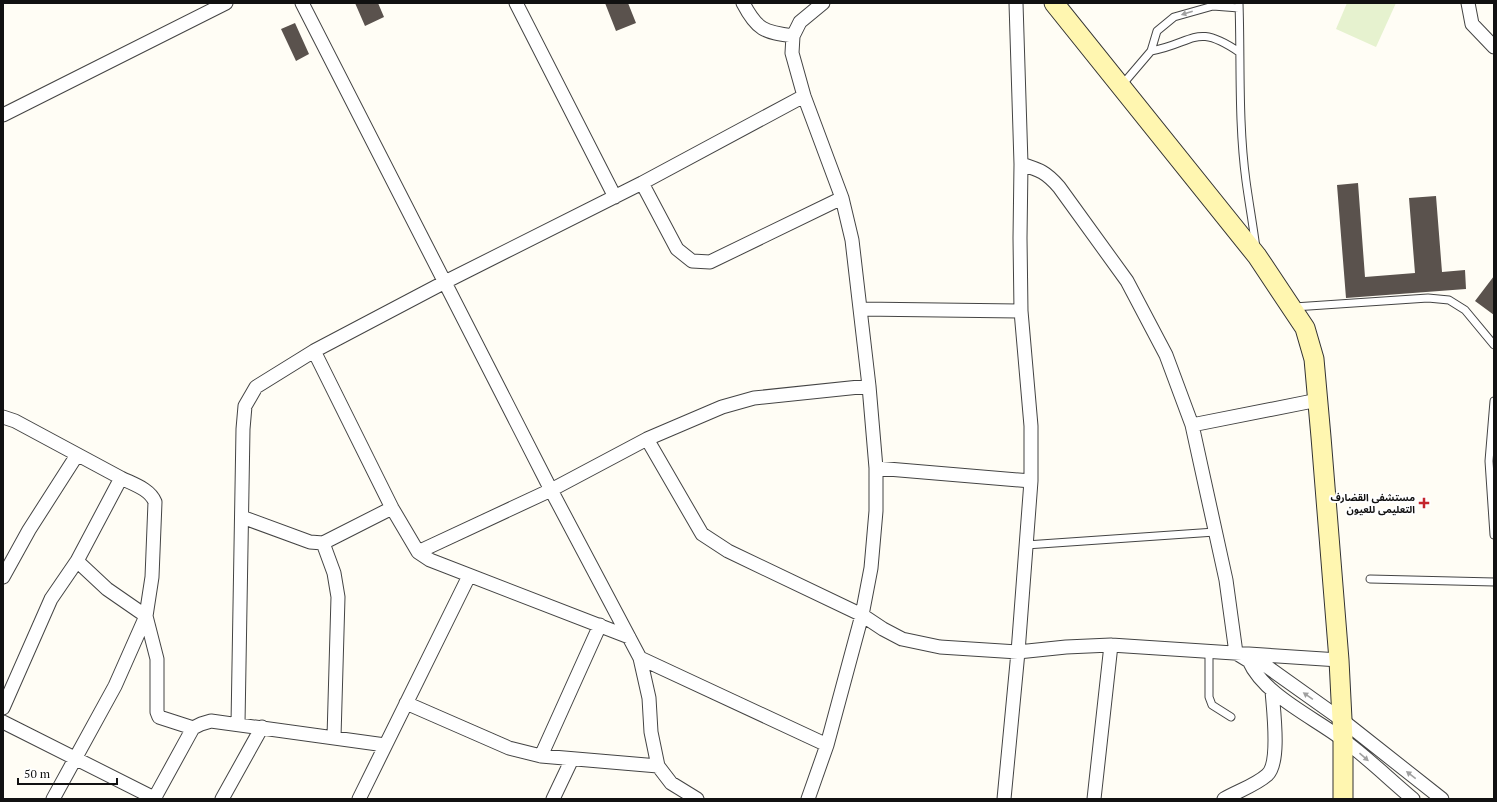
<svg xmlns="http://www.w3.org/2000/svg" width="1497" height="802" viewBox="0 0 1497 802" font-family="'PT Serif','Noto Sans Arabic',serif">
	<style>
		.pitch { fill: #e6f2cf }
		.building { fill: #5a524d }
		.lines { fill: none; stroke-linecap: round; stroke-linejoin: round }
		.lane-casing { stroke: #444; stroke-width: 9 }
		.street-casing { stroke: #444; stroke-width: 15 }
		.secondary-casing { stroke: #333; stroke-width: 21 }
		.lane { stroke: #fff; stroke-width: 7 }
		.street { stroke: #fff; stroke-width: 13 }
		.secondary { stroke: #fff6b0; stroke-width: 19 }
		.oneway { fill: #a0a0a0 }
		.poi-dot { fill: #c4262e; stroke: #fff; stroke-width: 1.5 }
		.labels { text-anchor: middle; stroke-width: 4; stroke-linejoin: round; paint-order: stroke }
		.poi-label { font-size: 10px; font-weight: bold; fill: #111; stroke: #fff; text-anchor: end }
	</style>
	<rect width="100%" height="100%" fill="#fffdf5"/>
	<!-- pitch -->
	<path class="pitch" d="M 1347,3 L 1396,3 L 1376,47 L 1336,29 Z"/>
	<!-- building -->
	<path class="building" d="M 355,3 L 378,3 L 384,17 L 365,26 Z
		M 605,3 L 628,3 L 636,23 L 616,31 Z
		M 295,23 L 309,54 L 296,61 L 281,29 Z
		M 1358,183 L 1365,277 L 1415,273 L 1409,198 L 1436,196 L 1442,272 L 1465,270 L 1466,289 L 1346,298 L 1337,185 Z
		M 1494,276 L 1494,315 L 1475,301 Z"/>
	<g class="lines">
		<!-- lane casing -->
		<g class="lane-casing">
			<path id="lane" d="M 1239,3 C 1241,62 1238,122 1246,181 C 1249,203 1253,225 1256,248
				M 1151,51 C 1195,43 1195,22 1239,52
				M 1122,85 L 1151,51 L 1157,31 L 1174,17 L 1213,6 L 1239,8
				M 1294,307 L 1428,298 L 1449,300 L 1465,310 L 1494,345
				M 1494,401 L 1489,461 L 1494,535
				M 1026,545 L 1215,532
				M 1370,579 L 1494,582
				M 1209,652 L 1209,697 L 1212,705 L 1231,717"/>
		</g>
		<!-- street casing -->
		<g class="street-casing">
			<path id="street" d="M 302,3 L 551,490 L 640,658 L 649,698 L 651,732 L 658,766 L 671,783 L 697,799
				M 516,3 L 615,197
				M 743,3 C 757,30 764,32 793,36
				M 1468,3 L 1472,24 L 1494,47
				M 3,115 L 226,3
				M 1021,164 C 1040,170 1046,172 1059,187 L 1127,281 L 1166,355 L 1192,425 L 1226,580 L 1236,653 L 1249,661 L 1262,663 L 1342,720 L 1442,799
				M 642,183 L 677,249 L 692,261 L 710,262 L 842,198
				M 861,309 L 1021,311
				M 314,351 L 392,508 L 418,552 L 551,490 L 647,439 L 722,407 L 754,398 L 869,386
				M 3,417 L 15,421 L 121,478 L 77,561 L 107,589 L 146,616 L 157,659 L 157,712 L 159,717 L 193,728
				M 1192,425 L 1318,400
				M 647,439 L 702,534 L 728,551 L 862,615 L 883,629 L 902,639 L 940,647 L 1018,652 L 1066,647 L 1111,645 L 1339,660
				M 876,468 L 1031,481
				M 242,517 L 310,542 L 323,543 L 392,508
				M 323,543 L 334,573 L 338,597 L 334,737
				M 418,552 L 430,560 L 629,637
				M 3,577 L 29,530 L 77,455
				M 640,658 L 827,745
				M 1249,661 C 1264,695 1313,717 1342,739 C 1367,757 1389,779 1413,799
				M 406,703 L 509,748 L 541,756 L 658,766
				M 3,708 L 51,599 L 77,561
				M 3,722 L 156,799
				M 238,724 L 243,429 L 245,406 L 256,387 L 314,351 L 445,282 L 642,183 L 804,96
				M 541,756 L 600,625
				M 53,799 L 115,686 L 146,616 L 152,577 L 155,502 C 150,489 133,484 121,478
				M 154,799 L 193,728 L 201,724 L 211,721 L 385,745
				M 222,799 L 262,727
				M 359,799 L 469,576
				M 553,799 L 572,759
				M 808,799 L 827,745 L 862,615 L 871,568 L 876,511 L 876,468 L 869,386 L 852,240 L 842,198 L 804,96 L 792,53 L 793,36 L 800,22 L 823,3
				M 1004,799 L 1018,652 L 1031,481 L 1031,426 L 1021,311 L 1020,238 L 1021,164 L 1016,3
				M 1094,799 L 1111,645
				M 1224,799 C 1238,791 1256,785 1267,775 C 1281,763 1273,708 1272,690"/>
		</g>
		<!-- secondary casing -->
		<g class="secondary-casing">
			<path id="secondary" d="M 1054,3 L 1257,256 L 1305,328 L 1314,359 L 1321,437 L 1339,660 L 1343,739 L 1343,799"/>
		</g>
		<!-- lane -->
		<use href="#lane" class="lane"/>
		<!-- street -->
		<use href="#street" class="street"/>
		<!-- secondary -->
		<use href="#secondary" class="secondary"/>
	</g>
	<!-- one-way arrows -->
	<defs><path id="oneway-solid" d="M-6-.8H1V-3.2L6.5 0L1 3.2V.8H-6Z"/></defs>
	<g class="oneway">
		<use href="#oneway-solid" transform="translate(1187 13) rotate(163)"/>
		<use href="#oneway-solid" transform="translate(1308 696) rotate(-145)"/>
		<use href="#oneway-solid" transform="translate(1364 757) rotate(41)"/>
		<use href="#oneway-solid" transform="translate(1411 775) rotate(-142)"/>
	</g>
	<!-- markers -->
	<path class="poi-dot" d="M1422 497h4v4h4v4h-4v4h-4v-4h-4v-4h4z"/>
	<g class="labels">
		<!-- poi labels -->
		<g class="poi-label">
			<text x="1415" y="501">مستشفى القضارف<tspan x="1415" dy="12">التعليمى للعيون</tspan></text>
		</g>
	</g>
	<!-- border -->
	<rect width="1497" height="802" fill="none" stroke="#111111" stroke-width="8"/>
	<!-- scale -->
	<path d="M18 778v6h99v-6" fill="none" stroke="#111111" stroke-width="2"/>
	<text x="24" y="778" font-size="12" fill="#111111" stroke="#ffffff" stroke-width="3" paint-order="stroke">50 m</text>
</svg>
